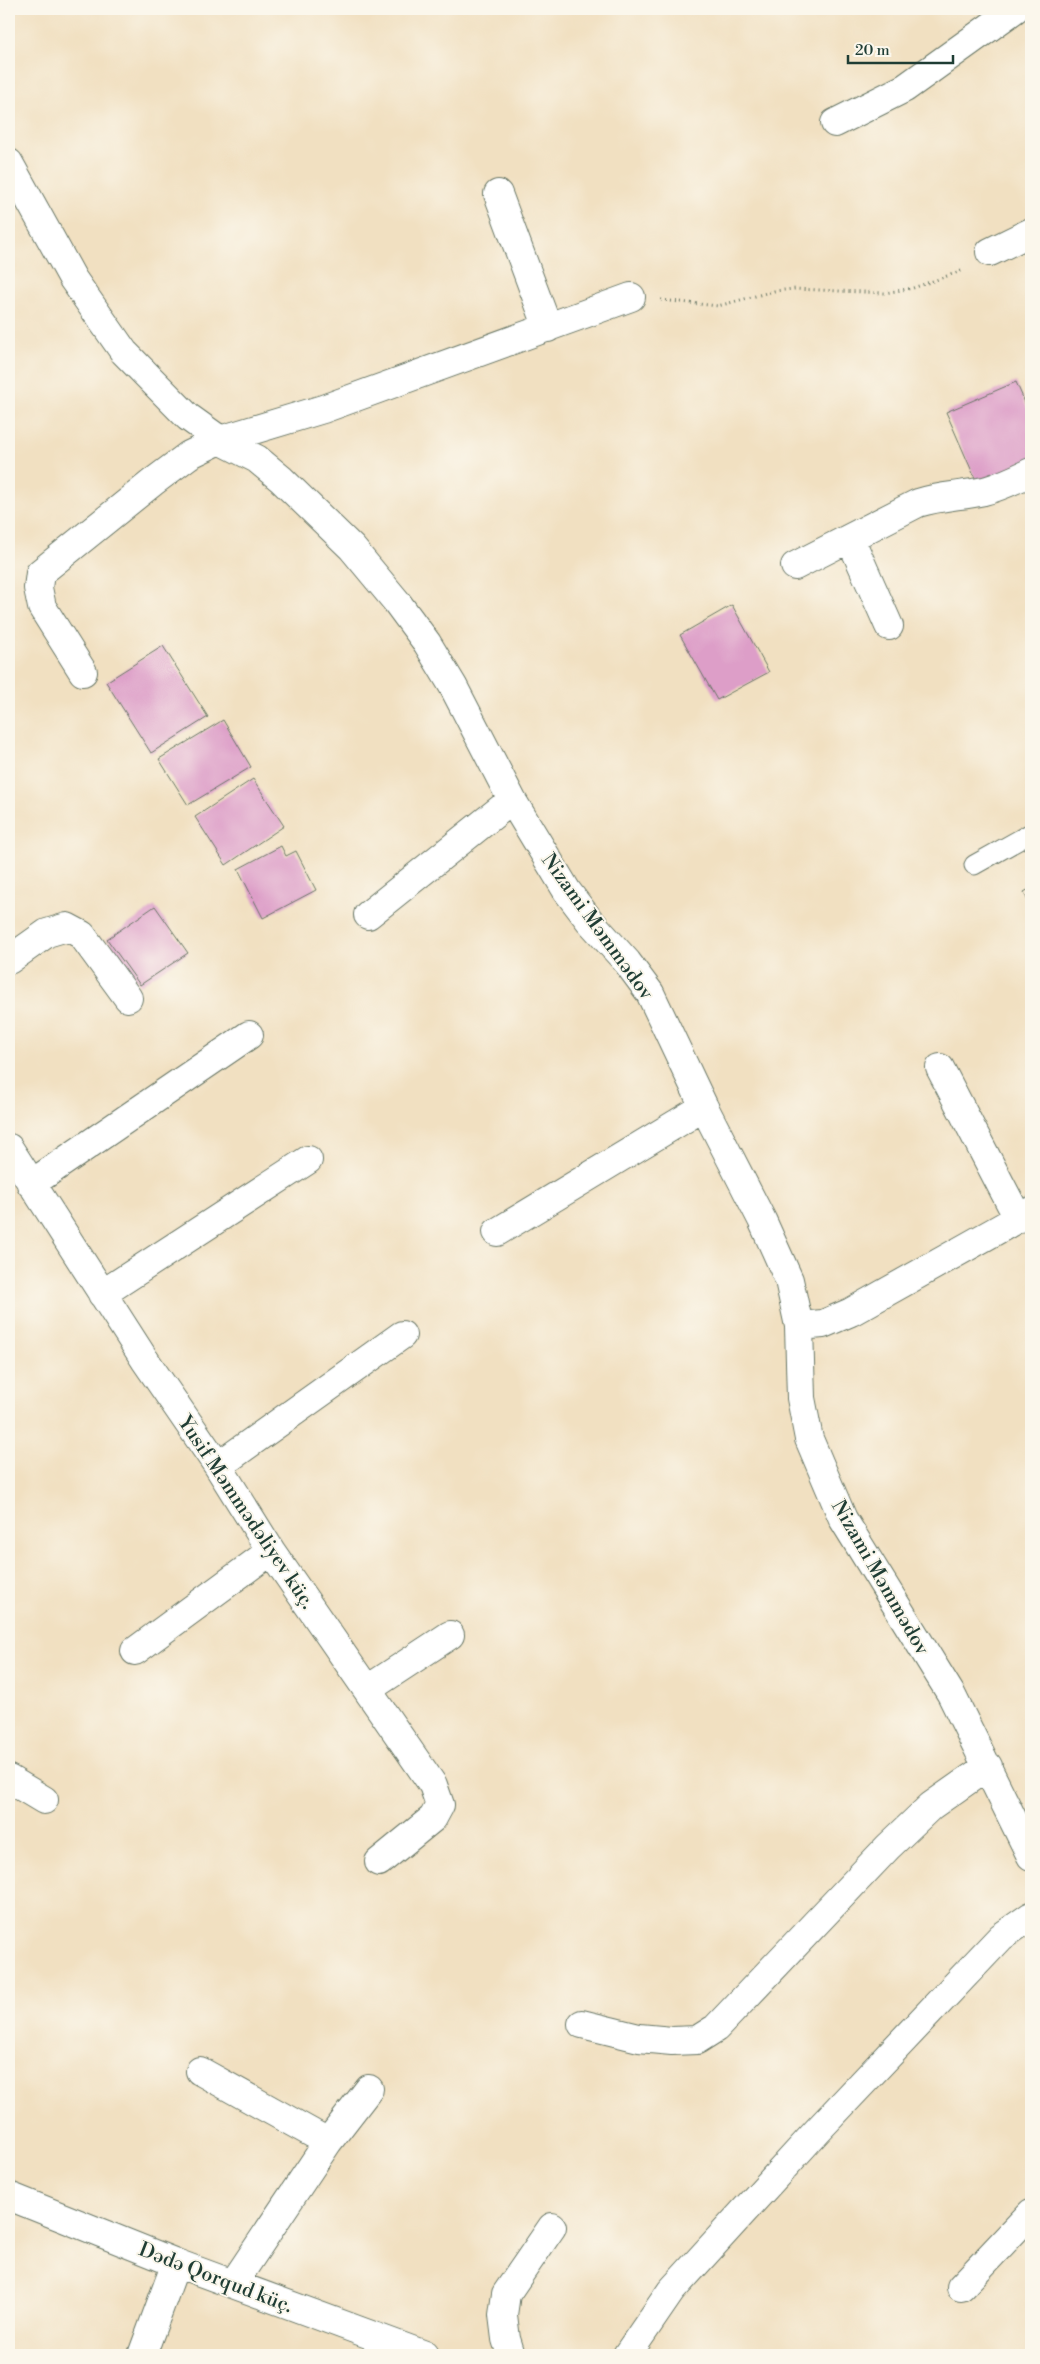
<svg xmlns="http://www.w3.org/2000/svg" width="1040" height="2364" viewBox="0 0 1040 2364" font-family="'Libre Bodoni',serif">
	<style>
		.building { fill: #dd9ec8 }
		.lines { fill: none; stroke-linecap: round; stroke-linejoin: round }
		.service-casing { stroke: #687665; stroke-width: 21 }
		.minor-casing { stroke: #687665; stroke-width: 30 }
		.path { stroke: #687665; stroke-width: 3; stroke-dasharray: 1 4; stroke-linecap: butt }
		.service { stroke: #fff; stroke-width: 19 }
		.minor { stroke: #fff; stroke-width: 28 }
		.labels { text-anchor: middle; stroke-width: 4; stroke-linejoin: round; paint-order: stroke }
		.street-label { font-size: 20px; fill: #1f3d34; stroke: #fbf7ec }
	</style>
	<rect width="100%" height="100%" fill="#fbf7ec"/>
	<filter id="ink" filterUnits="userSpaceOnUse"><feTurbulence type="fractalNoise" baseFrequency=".02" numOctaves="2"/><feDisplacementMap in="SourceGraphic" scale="10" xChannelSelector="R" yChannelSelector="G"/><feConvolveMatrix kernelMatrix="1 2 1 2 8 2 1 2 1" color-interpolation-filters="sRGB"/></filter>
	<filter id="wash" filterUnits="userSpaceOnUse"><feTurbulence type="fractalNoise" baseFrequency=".0096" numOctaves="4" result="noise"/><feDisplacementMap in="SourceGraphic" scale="20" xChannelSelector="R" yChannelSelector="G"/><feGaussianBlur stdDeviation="1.12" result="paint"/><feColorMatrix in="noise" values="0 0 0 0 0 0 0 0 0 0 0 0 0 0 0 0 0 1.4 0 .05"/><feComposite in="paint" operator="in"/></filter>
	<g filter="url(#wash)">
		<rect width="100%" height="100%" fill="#f1e0c1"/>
		<g id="blocks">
			<!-- building -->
			<path class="building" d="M 1016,382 L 1031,416 L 1031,462 L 978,485 L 946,412 Z
				M 732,605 L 769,672 L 717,700 L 680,635 Z
				M 163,646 L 208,717 L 151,753 L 106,682 Z
				M 223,720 L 251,767 L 188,805 L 159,759 Z
				M 253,779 L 284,826 L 226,865 L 195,817 Z
				M 281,846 L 286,856 L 296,851 L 316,890 L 263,918 L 238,869 Z
				M 1031,888 L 1031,908 L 1024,892 Z
				M 155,906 L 188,953 L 140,985 L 107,939 Z"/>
		</g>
	</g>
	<g filter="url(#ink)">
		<use href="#blocks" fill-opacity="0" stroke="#687665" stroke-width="1"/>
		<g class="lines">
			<!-- service casing -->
			<g class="service-casing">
				<path id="service" d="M 974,865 L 1031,833"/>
			</g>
			<!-- minor casing -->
			<g class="minor-casing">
				<path id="minor" d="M 835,123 L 905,88 L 1015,9
					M 9,163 L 73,279 L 124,352 L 188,417 L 220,440 L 257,459 L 281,479 L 352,548 L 396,601 L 427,643 L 453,686 L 512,800 L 567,891 L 589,920 L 627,962 L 650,993 L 704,1107 L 762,1220 L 789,1280 L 799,1326 L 801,1398 L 809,1439 L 843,1519 L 951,1694 L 1031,1856
					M 498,194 L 548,328
					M 990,252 L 1031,232
					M 850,538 L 889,626
					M 795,566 L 918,503 C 940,496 961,496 984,491 C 1000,487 1016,479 1031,472
					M 83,672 L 42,607 L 38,588 L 40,573 L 153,482 L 189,455 L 220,440 L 323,409 L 631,297
					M 368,915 L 512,800
					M 9,960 L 47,933 L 67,927 L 82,935 L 128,998
					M 940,1068 L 1018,1218
					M 9,1148 L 145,1360 L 218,1466 L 271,1551 L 433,1785 L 440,1805 L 433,1818 L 379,1862
					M 31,1184 L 249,1035
					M 497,1232 L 704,1107
					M 102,1294 L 308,1160
					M 799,1326 L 823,1324 L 851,1312 L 1031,1211
					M 218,1466 L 402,1335
					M 135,1651 L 271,1551
					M 368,1689 L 450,1635
					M 9,1779 L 44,1800
					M 582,2024 L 639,2038 L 672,2041 L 697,2040 L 716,2028 L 888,1847 L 931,1806 L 988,1766
					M 200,2071 L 328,2142
					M 9,2196 L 176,2263 L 425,2355
					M 233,2284 L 328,2142 L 369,2089
					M 961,2287 L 1031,2213
					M 142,2355 L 176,2263
					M 511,2355 L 506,2339 L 503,2315 L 506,2294 L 552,2227
					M 627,2355 L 671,2291 L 817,2131 L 1001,1937 L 1031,1916"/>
			</g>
			<!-- path -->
			<path class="path" d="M 661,300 L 718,306 L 774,291 L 795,289 L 885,293 L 913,288 L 964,270
				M 9,630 L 17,624"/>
			<!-- service -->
			<use href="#service" class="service"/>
			<!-- minor -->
			<use href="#minor" class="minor"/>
		</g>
	</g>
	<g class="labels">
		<!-- street labels -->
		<g class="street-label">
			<text transform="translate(598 926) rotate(54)" y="7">Nizami Məmmədov</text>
			<text transform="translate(247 1512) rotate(56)" y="7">Yusif Məmmədəliyev küç.</text>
			<text transform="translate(881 1577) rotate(60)" y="7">Nizami Məmmədov</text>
			<text transform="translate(216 2277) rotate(21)" y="7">Dədə Qorqud küç.</text>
		</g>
	</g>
	<!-- margin -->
	<rect width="1040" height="2364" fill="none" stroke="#fbf7ec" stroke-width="30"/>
	<!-- scale -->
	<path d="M848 55v8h105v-8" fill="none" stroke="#1f3d34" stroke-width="2.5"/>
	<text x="855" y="55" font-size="15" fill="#1f3d34" stroke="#fbf7ec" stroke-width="4" paint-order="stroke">20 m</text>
</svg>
